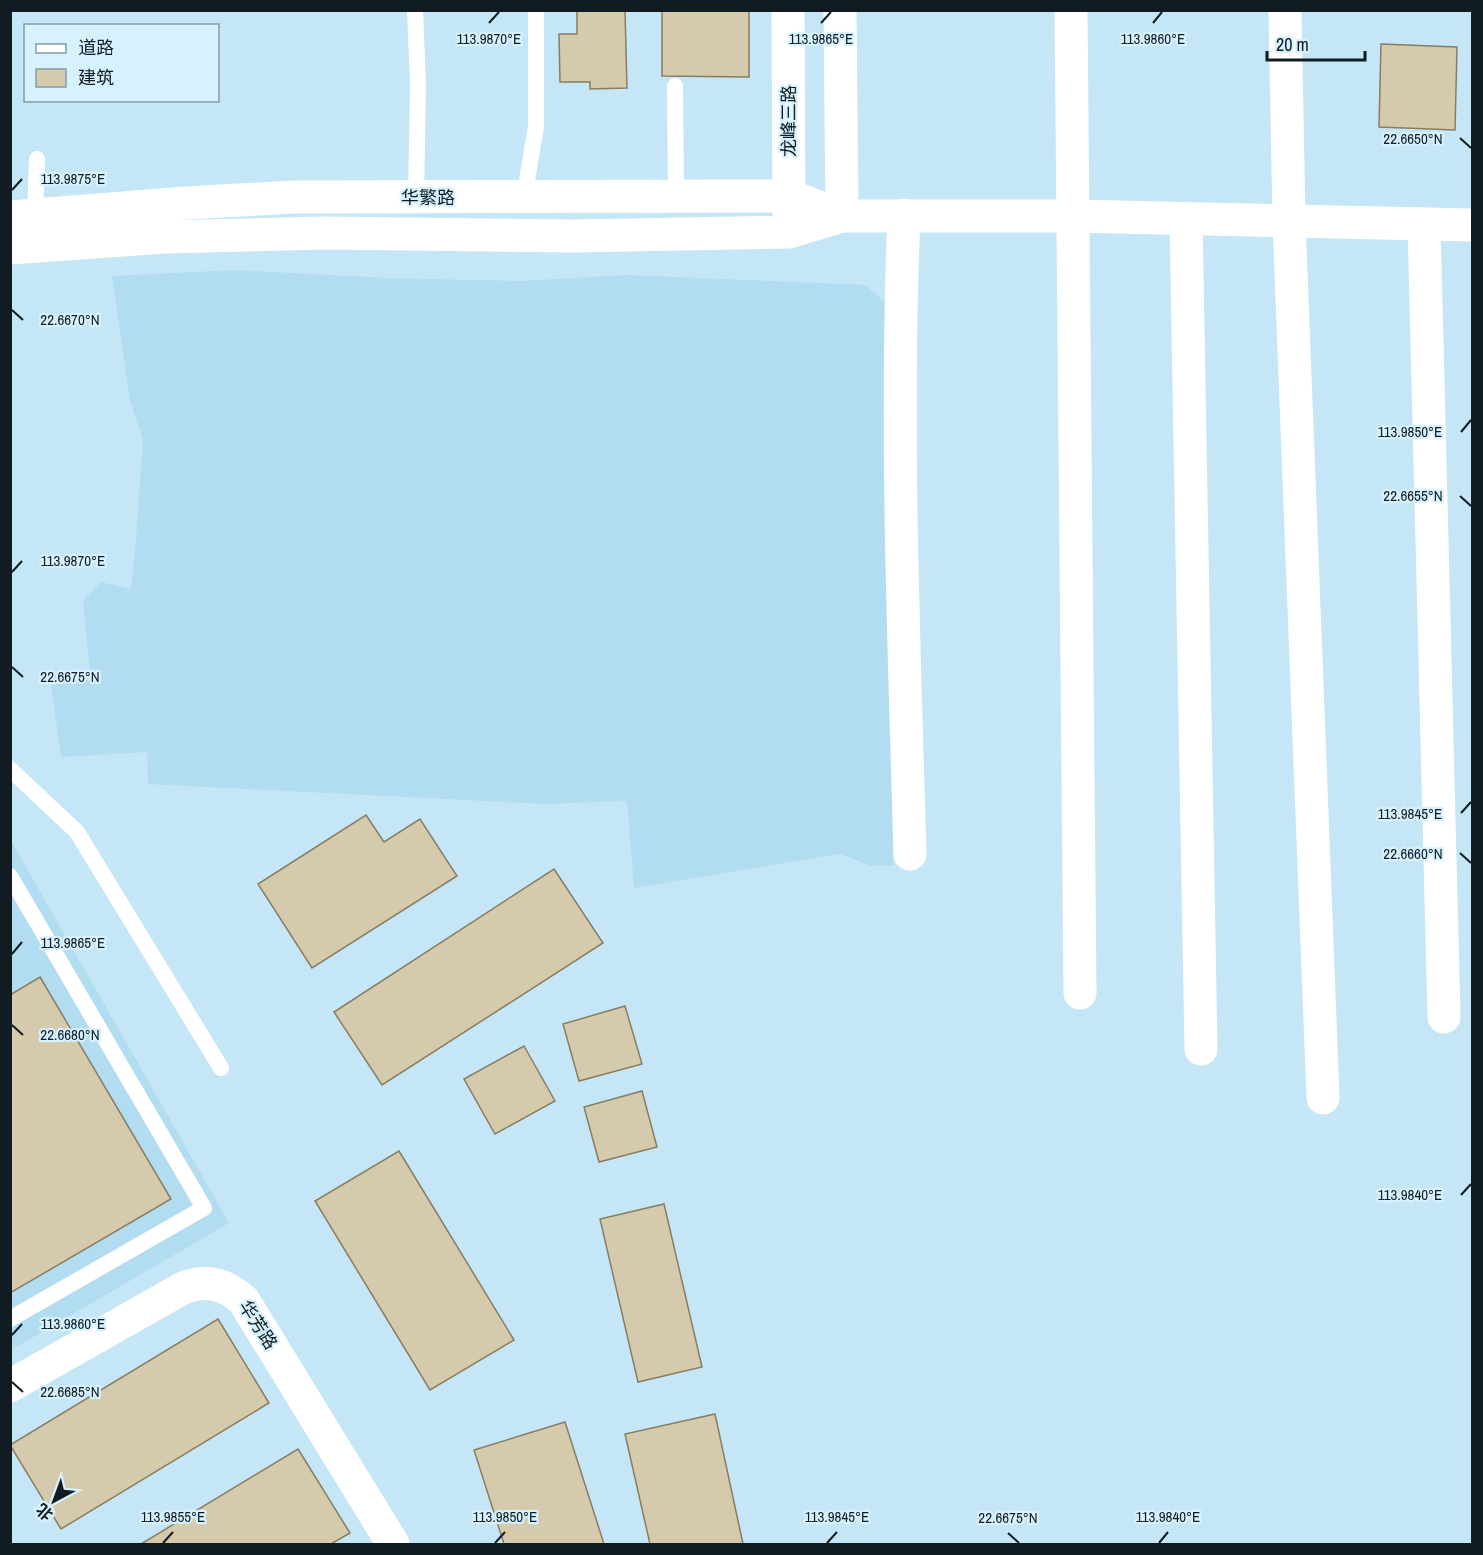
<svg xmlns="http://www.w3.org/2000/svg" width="1483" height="1555" viewBox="0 0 1483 1555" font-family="'Archivo Narrow','Noto Sans SC',sans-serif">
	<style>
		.built { fill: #b2dcef }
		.building { fill: #d5caac; stroke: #887d62; stroke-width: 1.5 }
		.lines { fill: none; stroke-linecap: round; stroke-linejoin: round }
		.lane { stroke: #fff; stroke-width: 16 }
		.street { stroke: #fff; stroke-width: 33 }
		.secondary { stroke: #fff; stroke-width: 33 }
		.ticks { fill: none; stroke: #101c22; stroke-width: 2 }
		.labels { text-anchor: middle; stroke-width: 4.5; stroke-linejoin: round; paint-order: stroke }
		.street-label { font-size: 18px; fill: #101c22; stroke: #d7f2ff }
		.ticks-label { font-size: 15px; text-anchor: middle; fill: #101c22; stroke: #d7f2ff; stroke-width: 4.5; stroke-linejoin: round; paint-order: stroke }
	</style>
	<rect width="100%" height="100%" fill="#c5e6f6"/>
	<!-- built -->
	<path class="built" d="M 236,270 L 387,278 L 522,281 L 627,275 L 865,285 L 889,306 L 893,865 L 872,866 L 840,854 L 634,888 L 627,801 L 543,804 L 148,784 L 147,752 L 61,757 L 49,671 L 91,681 L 83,600 L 101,582 L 131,589 L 135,552 L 143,440 L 130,400 L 112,276 Z
		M 10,839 L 229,1223 L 11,1350 L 10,1350 Z"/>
	<!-- building -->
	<path class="building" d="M 577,10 L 625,10 L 627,88 L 590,89 L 590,82 L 560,82 L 559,34 L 577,34 Z
		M 662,10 L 749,10 L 749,77 L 662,76 Z
		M 1381,44 L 1457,47 L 1455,130 L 1379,127 Z
		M 366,815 L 384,842 L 420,819 L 457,876 L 312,968 L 258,884 Z
		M 554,869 L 603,943 L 382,1085 L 334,1012 Z
		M 40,977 L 171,1199 L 10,1293 L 10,995 Z
		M 625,1006 L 642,1064 L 579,1081 L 563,1024 Z
		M 524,1046 L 555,1101 L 495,1134 L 464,1079 Z
		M 642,1091 L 657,1147 L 599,1162 L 584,1107 Z
		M 399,1151 L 514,1340 L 430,1390 L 315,1201 Z
		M 664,1204 L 702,1367 L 638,1382 L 600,1219 Z
		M 218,1319 L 269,1403 L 61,1529 L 10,1445 Z
		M 715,1414 L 743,1544 L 650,1544 L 625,1434 Z
		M 565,1422 L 604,1544 L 504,1544 L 474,1450 Z
		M 298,1449 L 350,1533 L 331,1544 L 141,1544 Z"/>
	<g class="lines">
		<!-- lane -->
		<path class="lane" d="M 415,10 L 418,84 L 416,198
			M 675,86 L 676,197
			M 524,198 L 536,127 L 536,10
			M 35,216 L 37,159
			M 10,769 L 77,832 L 221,1068
			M 10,876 L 204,1208 L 10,1319"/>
		<!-- street -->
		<path class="street" d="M 1071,10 L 1080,993
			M 1285,10 L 1289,221 L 1323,1098
			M 904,215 C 895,427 904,641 910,854
			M 842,216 L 1072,216 L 1472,225
			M 1186,219 L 1201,1049
			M 1424,224 L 1444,1017"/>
		<!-- secondary -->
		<path class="secondary" d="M 788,10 L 789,218
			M 840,10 L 842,216
			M 10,217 L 186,203 L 295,197 L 790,196 L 842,216
			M 10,248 L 166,237 L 324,233 L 573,236 L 789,232 L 842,216
			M 10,1386 L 183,1288 C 206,1279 226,1284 244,1301 L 393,1544"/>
	</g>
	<!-- ticks -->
	<path class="ticks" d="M 489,23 L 499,12M 821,23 L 831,12M 1153,23 L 1162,12M 1460,138 L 1471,148M 12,190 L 22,179M 12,310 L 23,320M 1461,432 L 1471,420M 1460,496 L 1471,506M 12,572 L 22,561M 12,667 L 23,677M 1461,813 L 1471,802M 1460,853 L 1471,863M 12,954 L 22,942M 12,1025 L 23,1035M 1461,1195 L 1471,1184M 12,1335 L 22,1324M 12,1382 L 23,1392M 1008,1533 L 1019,1543M 163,1543 L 173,1532M 495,1543 L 505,1532M 827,1543 L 837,1532M 1159,1543 L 1168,1532"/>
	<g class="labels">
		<!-- street labels -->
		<g class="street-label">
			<text transform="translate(789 121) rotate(-90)" y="6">龙峰三路</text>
			<text x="428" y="204">华繁路</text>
			<text transform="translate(258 1325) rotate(57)" y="6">华芳路</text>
		</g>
	</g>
	<g class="ticks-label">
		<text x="489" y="44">113.9870°E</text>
		<text x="821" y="44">113.9865°E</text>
		<text x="1153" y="44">113.9860°E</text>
		<text x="1413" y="144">22.6650°N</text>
		<text x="73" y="184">113.9875°E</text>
		<text x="70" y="325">22.6670°N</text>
		<text x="1410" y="437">113.9850°E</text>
		<text x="1413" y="501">22.6655°N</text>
		<text x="73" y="566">113.9870°E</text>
		<text x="70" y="682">22.6675°N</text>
		<text x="1410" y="819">113.9845°E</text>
		<text x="1413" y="859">22.6660°N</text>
		<text x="73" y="948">113.9865°E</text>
		<text x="70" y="1040">22.6680°N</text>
		<text x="1410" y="1200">113.9840°E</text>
		<text x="73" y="1329">113.9860°E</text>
		<text x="70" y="1397">22.6685°N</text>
		<text x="173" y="1522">113.9855°E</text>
		<text x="505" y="1522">113.9850°E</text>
		<text x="837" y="1522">113.9845°E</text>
		<text x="1168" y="1522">113.9840°E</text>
		<text x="1008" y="1523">22.6675°N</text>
	</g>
	<!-- border -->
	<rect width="1483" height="1555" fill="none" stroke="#101c22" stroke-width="24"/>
	<!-- legend -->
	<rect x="24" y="24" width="195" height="78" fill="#d7f2ff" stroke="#879ca7" stroke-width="1.5"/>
	<rect x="36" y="44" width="30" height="9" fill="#ffffff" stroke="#879ca7" stroke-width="1.5"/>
	<text x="78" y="54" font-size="18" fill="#101c22">道路</text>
	<rect x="36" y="69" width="30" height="18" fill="#d5caac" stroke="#879ca7" stroke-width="1.5"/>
	<text x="78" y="84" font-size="18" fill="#101c22">建筑</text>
	<!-- north arrow -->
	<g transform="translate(54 1501) rotate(221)" stroke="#d7f2ff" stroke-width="4.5" paint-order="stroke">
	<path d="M0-4.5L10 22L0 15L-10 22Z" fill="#101c22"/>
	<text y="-9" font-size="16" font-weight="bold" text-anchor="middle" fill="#101c22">北</text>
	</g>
	<!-- scale -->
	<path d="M1267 51v9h98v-9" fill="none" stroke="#101c22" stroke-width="3"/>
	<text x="1276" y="51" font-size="18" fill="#101c22" stroke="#d7f2ff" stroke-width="4.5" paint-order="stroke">20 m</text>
</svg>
